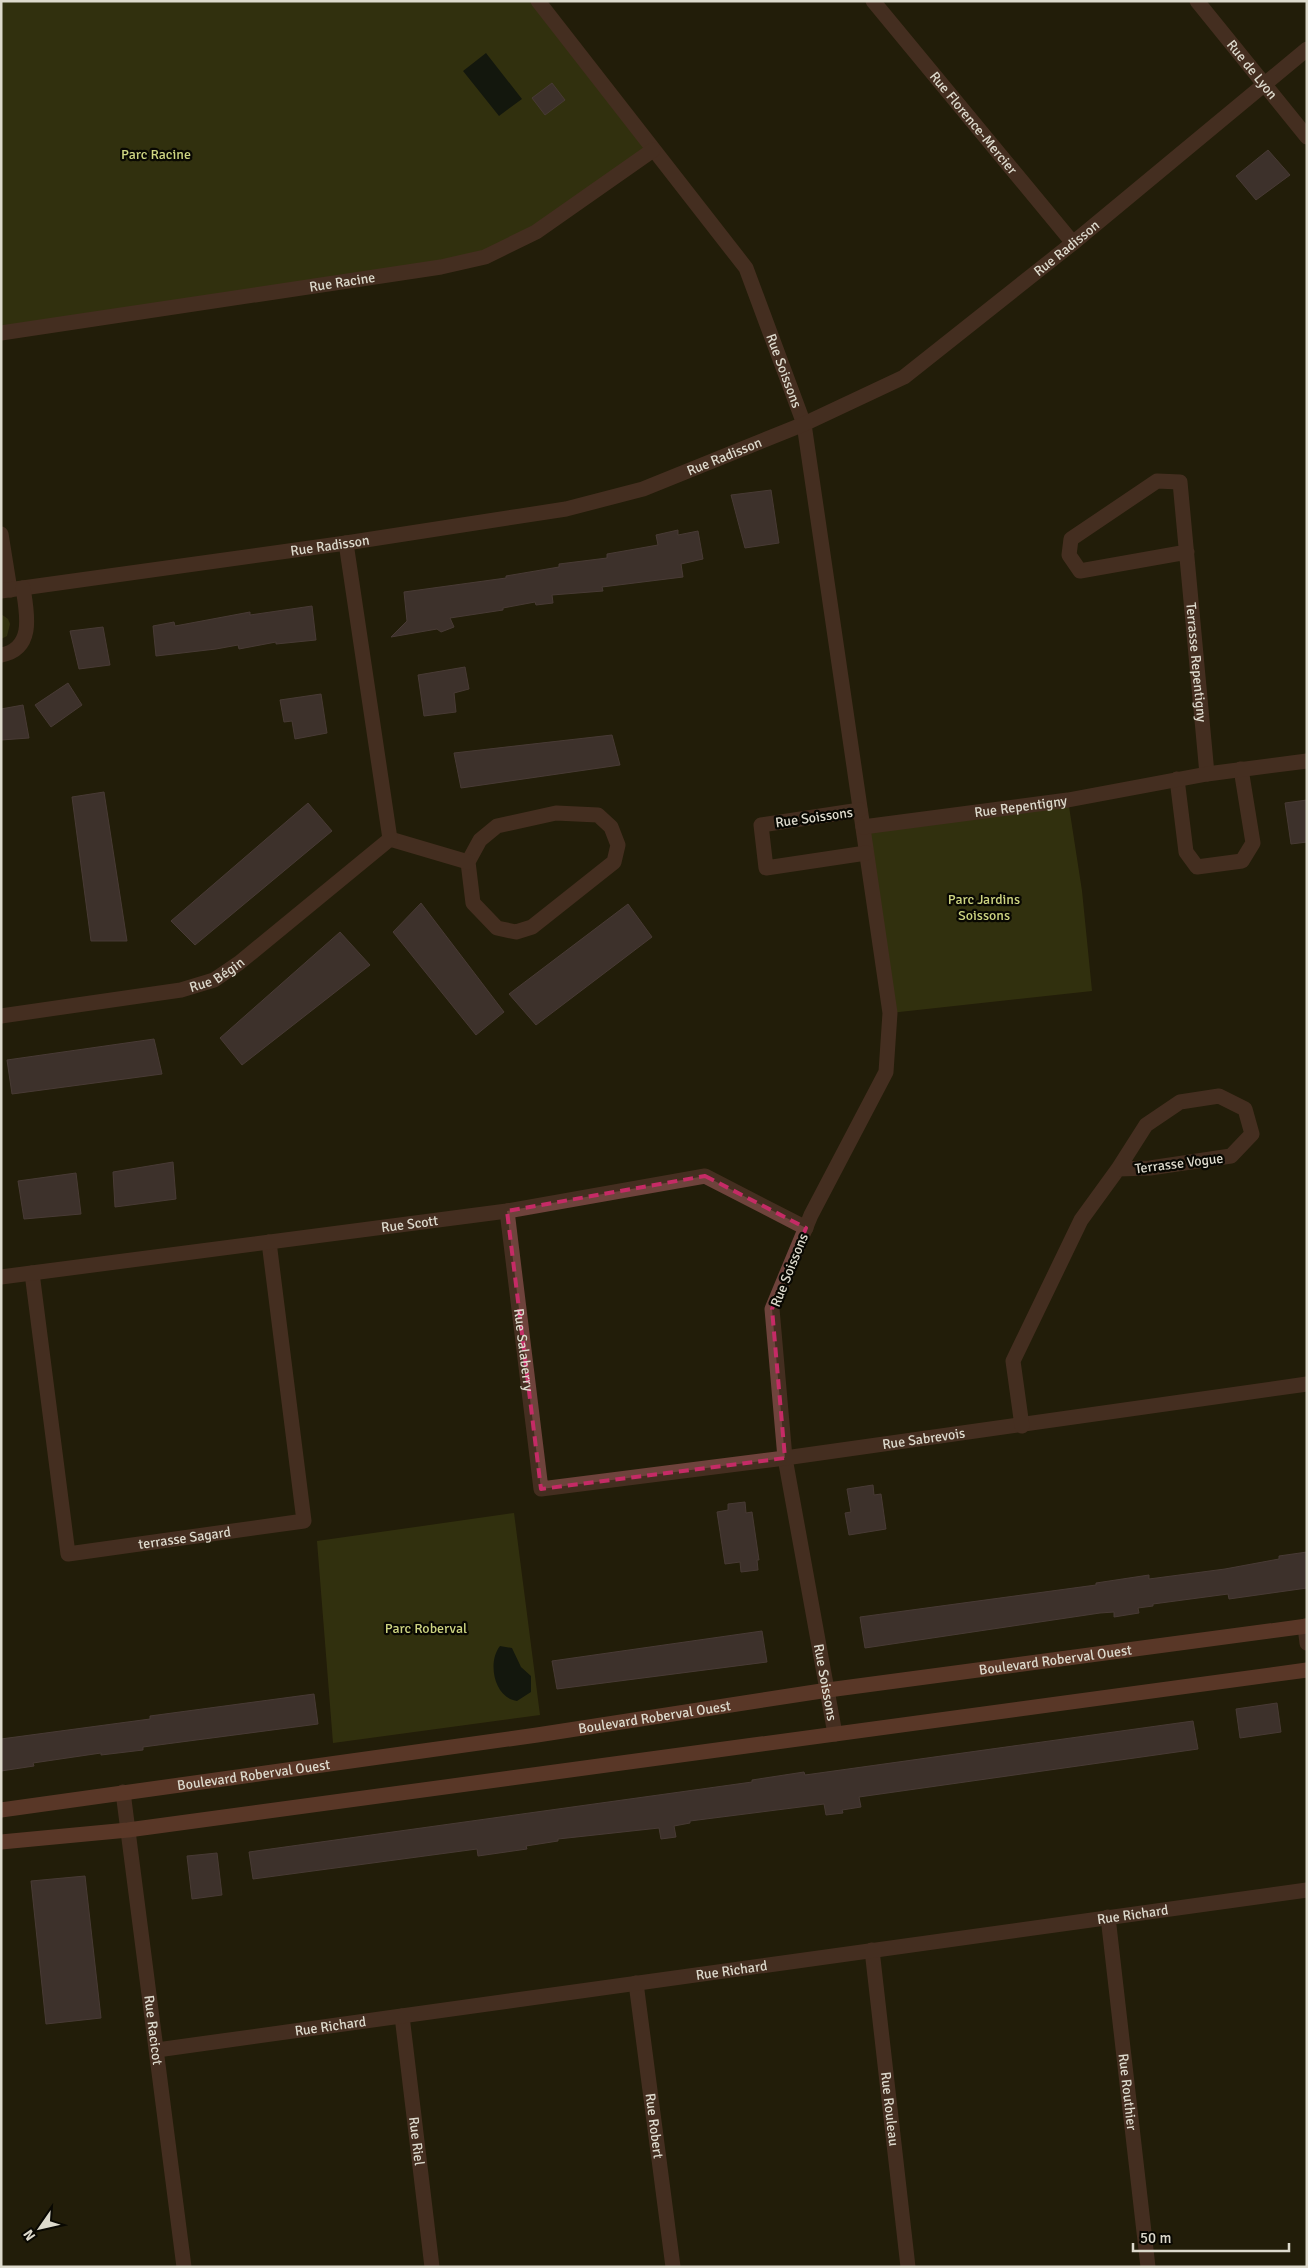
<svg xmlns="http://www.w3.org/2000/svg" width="1308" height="2268" viewBox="0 0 1308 2268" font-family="Signika,sans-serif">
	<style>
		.green { fill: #444715 }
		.water { fill: #001112 }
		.building { fill: #5e4954; stroke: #755e6a }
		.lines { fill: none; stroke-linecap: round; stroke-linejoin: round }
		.street { stroke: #6e433c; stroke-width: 15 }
		.secondary { stroke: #9b574d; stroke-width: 15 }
		.marked { fill: none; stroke: #c52b66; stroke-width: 4; stroke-dasharray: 10 6; stroke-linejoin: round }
		.labels { text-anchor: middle; stroke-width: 4.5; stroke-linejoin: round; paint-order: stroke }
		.street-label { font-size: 14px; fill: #dddacd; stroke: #090802 }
		.park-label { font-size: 14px; fill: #ced582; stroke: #090802 }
	</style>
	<rect width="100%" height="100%" fill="#221d09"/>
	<!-- green -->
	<path class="green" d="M 1,1 L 538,1 L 653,150 L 485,257 L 1,333 Z
		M 1,614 L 8,619 L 10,624 L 7,636 L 1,639 Z
		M 1068,800 L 1082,891 L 1092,991 L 890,1013 L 863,827 Z
		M 514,1513 L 540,1715 L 333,1743 L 317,1541 Z"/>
	<!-- water -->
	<path class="water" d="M 486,53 L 522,99 L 499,116 L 463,71 Z
		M 500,1646 L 512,1648 L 521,1667 L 531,1676 L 531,1692 L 517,1701 C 494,1698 487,1662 500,1646 Z"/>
	<!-- building -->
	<path class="building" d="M 552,83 L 565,100 L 545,115 L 532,98 Z
		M 1268,150 L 1290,175 L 1256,200 L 1236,176 Z
		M 771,490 L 779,543 L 745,548 L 731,495 Z
		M 678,530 L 678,535 L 698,531 L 703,559 L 681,564 L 683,577 L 602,587 L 603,591 L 552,595 L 553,603 L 536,605 L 535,602 L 503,608 L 503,610 L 450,618 L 454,627 L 441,632 L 437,629 L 391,637 L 407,621 L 404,592 L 506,578 L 506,576 L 559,567 L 559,564 L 607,558 L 607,554 L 658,545 L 656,535 Z
		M 312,606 L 316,640 L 276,644 L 276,642 L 239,649 L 238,645 L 216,649 L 156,656 L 153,626 L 174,622 L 175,626 L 250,612 L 250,615 Z
		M 103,627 L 110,665 L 79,669 L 70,631 Z
		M 465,667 L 469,689 L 454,693 L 456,712 L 424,716 L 418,675 Z
		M 68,683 L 82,705 L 51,727 L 35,705 Z
		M 321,694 L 327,733 L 295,739 L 292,721 L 284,722 L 280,700 Z
		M 23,705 L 29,738 L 1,740 L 1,709 Z
		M 612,735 L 620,765 L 461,788 L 454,753 Z
		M 104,792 L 127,941 L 91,941 L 72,797 Z
		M 1307,800 L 1307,842 L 1291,844 L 1285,803 Z
		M 308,803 L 332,831 L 195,945 L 171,921 Z
		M 421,903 L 504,1012 L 476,1035 L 393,932 Z
		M 628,904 L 652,937 L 536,1025 L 509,994 Z
		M 340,932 L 370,965 L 242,1065 L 220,1038 Z
		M 154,1039 L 162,1074 L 12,1094 L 7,1060 Z
		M 173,1162 L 176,1199 L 115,1207 L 113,1172 Z
		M 76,1173 L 81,1214 L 24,1219 L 18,1181 Z
		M 873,1485 L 874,1495 L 881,1494 L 886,1529 L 849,1535 L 845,1513 L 851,1512 L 847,1489 Z
		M 745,1502 L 746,1513 L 752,1512 L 759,1560 L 757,1560 L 758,1570 L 741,1572 L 740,1562 L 725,1564 L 717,1512 L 728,1510 L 728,1504 Z
		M 1307,1552 L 1307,1588 L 1229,1599 L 1228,1594 L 1153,1604 L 1153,1606 L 1138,1608 L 1139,1613 L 1114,1617 L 1114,1612 L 1100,1613 L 865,1648 L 860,1617 L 1096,1585 L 1096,1583 L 1149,1575 L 1149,1579 L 1225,1569 L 1279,1559 L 1279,1556 Z
		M 762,1631 L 767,1662 L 557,1689 L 552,1661 Z
		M 314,1694 L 318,1724 L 143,1747 L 143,1750 L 101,1755 L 101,1753 L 33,1763 L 34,1766 L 1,1771 L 1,1739 L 150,1719 L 150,1716 Z
		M 1277,1703 L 1281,1732 L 1240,1738 L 1236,1709 Z
		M 1193,1721 L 1198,1749 L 859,1797 L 861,1807 L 842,1810 L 843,1813 L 826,1815 L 824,1804 L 690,1821 L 690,1823 L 674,1826 L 676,1837 L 661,1839 L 659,1828 L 558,1839 L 558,1841 L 526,1846 L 527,1849 L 478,1856 L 477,1849 L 253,1879 L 249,1852 L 752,1782 L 752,1780 L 804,1772 L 805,1775 Z
		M 217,1853 L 222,1895 L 192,1899 L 187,1856 Z
		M 85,1876 L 101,2018 L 46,2024 L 31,1881 Z"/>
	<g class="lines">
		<!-- street -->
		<g class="street">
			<path id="s1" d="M 538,1 L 746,268 L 804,424 L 890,1013 L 886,1072 L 811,1215 L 772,1309 L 785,1458 L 835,1734"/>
			<path id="s2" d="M 873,1 L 1073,243"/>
			<path id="s3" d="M 1197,1 L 1307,137"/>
			<path id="s4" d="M 1,333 L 441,267 L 485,257 L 536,232 L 653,150"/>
			<path d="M 1,534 L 10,590"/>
			<path id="s5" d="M 1187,552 L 1080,571 L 1069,555 L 1071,539 L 1157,481 L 1180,482 L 1207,774"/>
			<path id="s6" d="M 1,591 L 346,543 L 566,509 L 643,489 L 804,424 L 904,377 L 1073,243 L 1307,49"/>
			<path d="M 1,655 C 35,649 27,613 23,588"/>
			<path d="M 1177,779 L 1186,852 L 1197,867 L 1242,861 L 1253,843 L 1241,769"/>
			<path d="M 860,810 L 761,825 L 766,868 L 866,853"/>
			<path d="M 556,813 L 598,815 L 611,827 L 618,845 L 614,862 L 532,927 L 516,932 L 497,928 L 473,903 L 468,862 L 480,840 L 497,826 Z"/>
			<path id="s7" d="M 863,827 L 1068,800 L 1207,774 L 1307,761"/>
			<path d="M 390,839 L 468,862"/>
			<path id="s8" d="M 1,1016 L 181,990 L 214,980 L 239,963 L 390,839 L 346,543"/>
			<path id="s9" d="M 507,1211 L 541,1489 L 785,1458 L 1307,1384"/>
			<path id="s10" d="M 32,1273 L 68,1554 L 304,1521 L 269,1242"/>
			<path id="s11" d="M 1,1277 L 507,1211 L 705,1176 L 806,1228"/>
			<path d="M 1022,1426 L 1013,1361 L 1081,1220 L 1118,1169 L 1146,1125 L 1180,1102 L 1219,1096 L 1245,1109 L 1252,1134 L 1231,1156 L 1150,1168 L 1118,1169"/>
			<path d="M 1305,1626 L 1307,1643"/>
			<path id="s12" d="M 123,1792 L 184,2267"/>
			<path id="s13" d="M 1108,1917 L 1148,2267"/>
			<path id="s14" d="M 872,1950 L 908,2267"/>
			<path id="s15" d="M 636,1983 L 673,2267"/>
			<path id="s16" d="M 402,2016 L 432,2267"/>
			<path id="s17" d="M 157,2050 L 1307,1890"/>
		</g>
		<!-- secondary -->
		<g class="secondary">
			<path id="s18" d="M 1,1810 L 537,1735 L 828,1690 L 1307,1626"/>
			<path d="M 1,1842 L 128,1830 L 1307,1670"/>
		</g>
	</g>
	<!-- marked area -->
	<path d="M0 0H1308V2268H0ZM 705,1176 L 806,1228 L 772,1309 L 785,1458 L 541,1489 L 507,1211 Z" fill="#221d09" fill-opacity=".55" fill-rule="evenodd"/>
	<path class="marked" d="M 705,1176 L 806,1228 L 772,1309 L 785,1458 L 541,1489 L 507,1211 Z"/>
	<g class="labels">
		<!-- street labels -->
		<g class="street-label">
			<text dy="5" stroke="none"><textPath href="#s3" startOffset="88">Rue de Lyon</textPath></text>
			<text dy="5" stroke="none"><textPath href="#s2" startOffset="158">Rue Florence-Mercier</textPath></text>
			<text dy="5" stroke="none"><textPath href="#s6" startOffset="1142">Rue Radisson</textPath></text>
			<text dy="5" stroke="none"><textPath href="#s4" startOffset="345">Rue Racine</textPath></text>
			<text dy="5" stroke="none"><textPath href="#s1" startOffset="448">Rue Soissons</textPath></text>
			<text dy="5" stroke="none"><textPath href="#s6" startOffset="738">Rue Radisson</textPath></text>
			<text dy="5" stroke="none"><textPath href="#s6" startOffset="332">Rue Radisson</textPath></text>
			<text dy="5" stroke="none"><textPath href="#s5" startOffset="452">Terrasse Repentigny</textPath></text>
			<text dy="5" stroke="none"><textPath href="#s7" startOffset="159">Rue Repentigny</textPath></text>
			<text transform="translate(814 817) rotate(-8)" y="5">Rue Soissons</text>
			<text dy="5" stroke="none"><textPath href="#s8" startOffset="221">Rue Bégin</textPath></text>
			<text transform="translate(1179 1163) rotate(-7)" y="5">Terrasse Vogue</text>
			<text dy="5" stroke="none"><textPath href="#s11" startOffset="412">Rue Scott</textPath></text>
			<text transform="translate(789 1270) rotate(-68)" y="5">Rue Soissons</text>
			<text dy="5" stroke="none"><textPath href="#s9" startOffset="140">Rue Salaberry</textPath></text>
			<text dy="5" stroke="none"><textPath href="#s9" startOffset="666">Rue Sabrevois</textPath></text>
			<text dy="5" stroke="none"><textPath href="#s10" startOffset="401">terrasse Sagard</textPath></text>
			<text dy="5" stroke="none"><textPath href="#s18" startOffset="1065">Boulevard Roberval Ouest</textPath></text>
			<text dy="5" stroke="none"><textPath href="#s1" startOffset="1800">Rue Soissons</textPath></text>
			<text dy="5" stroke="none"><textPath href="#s18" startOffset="660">Boulevard Roberval Ouest</textPath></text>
			<text dy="5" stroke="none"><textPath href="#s18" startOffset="255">Boulevard Roberval Ouest</textPath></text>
			<text dy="5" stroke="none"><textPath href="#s17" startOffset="985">Rue Richard</textPath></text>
			<text dy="5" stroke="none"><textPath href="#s17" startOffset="580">Rue Richard</textPath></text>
			<text dy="5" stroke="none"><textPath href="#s17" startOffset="175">Rue Richard</textPath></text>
			<text dy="5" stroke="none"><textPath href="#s12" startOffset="240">Rue Racicot</textPath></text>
			<text dy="5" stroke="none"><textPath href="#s13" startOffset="176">Rue Routhier</textPath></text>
			<text dy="5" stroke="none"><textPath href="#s14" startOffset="160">Rue Rouleau</textPath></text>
			<text dy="5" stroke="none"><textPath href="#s15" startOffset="144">Rue Robert</textPath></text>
			<text dy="5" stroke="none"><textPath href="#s16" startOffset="126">Rue Riel</textPath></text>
		</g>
		<!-- park labels -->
		<g class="park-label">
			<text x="156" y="159">Parc Racine</text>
			<text x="984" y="904">Parc Jardins<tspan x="984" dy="16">Soissons</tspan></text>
			<text x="426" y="1633">Parc Roberval</text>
		</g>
	</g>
	<!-- border -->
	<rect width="1308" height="2268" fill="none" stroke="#dddacd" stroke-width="5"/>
	<!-- north arrow -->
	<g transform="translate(40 2228) rotate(236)" stroke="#090802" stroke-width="4" paint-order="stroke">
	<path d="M0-4L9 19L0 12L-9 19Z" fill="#dddacd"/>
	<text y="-8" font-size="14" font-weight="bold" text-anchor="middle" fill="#dddacd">N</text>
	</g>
	<!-- scale -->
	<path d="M1133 2243v8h156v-8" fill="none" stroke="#dddacd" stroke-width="2.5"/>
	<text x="1140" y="2243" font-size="15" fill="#dddacd" stroke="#090802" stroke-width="4" paint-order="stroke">50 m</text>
</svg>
